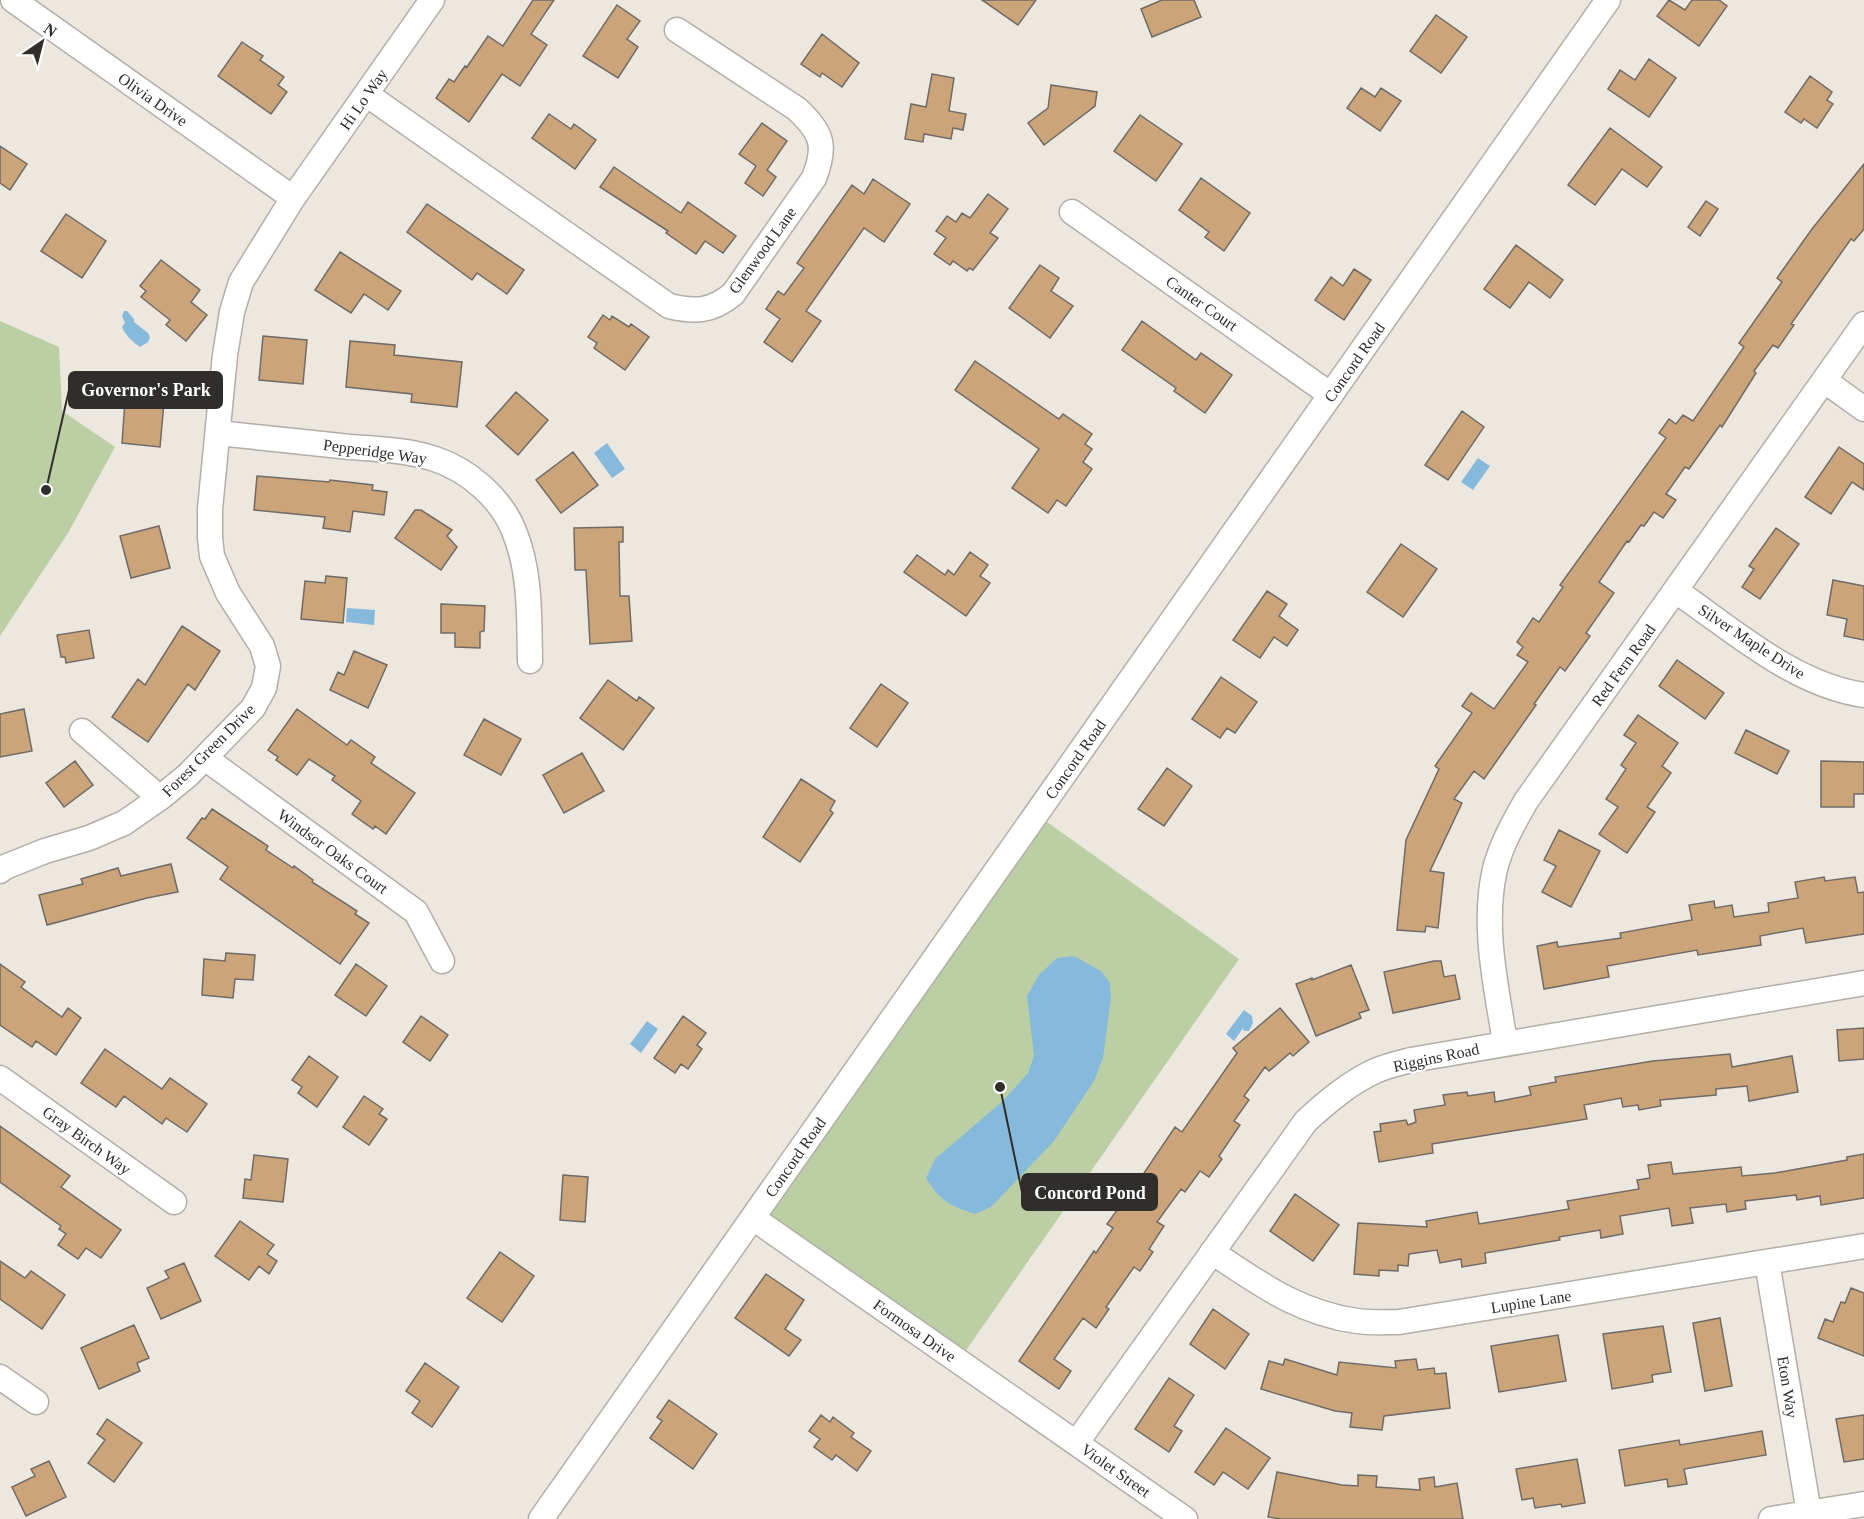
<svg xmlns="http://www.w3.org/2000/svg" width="1864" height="1519" viewBox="0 0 1864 1519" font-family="'Times New Roman',serif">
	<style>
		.green { fill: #bbcea4 }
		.water { fill: #86badc }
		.building { fill: #cba479; stroke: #716b66; stroke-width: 1.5 }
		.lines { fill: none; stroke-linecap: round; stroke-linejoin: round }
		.minor-casing { stroke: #b3aea7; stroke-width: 27 }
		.minor { stroke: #fff; stroke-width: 24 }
		.labels { text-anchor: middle; stroke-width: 4.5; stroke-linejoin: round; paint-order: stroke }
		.street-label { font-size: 16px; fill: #2f2e2b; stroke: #fff }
		.leader { fill: none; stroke: #2f2e2b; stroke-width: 2 }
		.callout-dot { fill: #2f2e2b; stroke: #fff; stroke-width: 2 }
		.callout { fill: #2f2e2b; stroke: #2f2e2b; stroke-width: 2 }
		.callout-label { font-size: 18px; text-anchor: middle; font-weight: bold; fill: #fff }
	</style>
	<rect width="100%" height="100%" fill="#ece7df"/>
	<!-- green -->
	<path class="green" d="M 0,321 L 59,347 L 62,411 L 115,447 L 68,533 L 0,636 Z
		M 1040,817 L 1239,959 L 962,1356 L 760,1216 Z"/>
	<!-- water -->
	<path class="water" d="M 124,311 L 127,311 L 134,319 L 134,322 L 148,333 L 150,337 L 148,342 L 140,347 C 134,343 124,334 122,327 L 125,323 L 122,316 Z
		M 607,443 L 625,469 L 612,478 L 594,453 Z
		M 1478,458 L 1490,466 L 1473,490 L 1461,482 Z
		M 347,608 L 375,610 L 374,625 L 346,622 Z
		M 1074,956 L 1101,971 L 1110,983 L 1111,997 L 1103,1058 L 1094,1081 L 1054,1141 L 991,1207 L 975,1214 C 950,1206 940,1201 926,1178 L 935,1159 L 1004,1100 L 1028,1073 L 1034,1056 L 1027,996 L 1039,975 L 1057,958 Z
		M 1244,1010 L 1252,1016 L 1253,1023 L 1249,1031 L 1244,1031 L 1243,1028 L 1234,1041 L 1226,1034 Z
		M 647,1021 L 658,1029 L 641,1053 L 630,1044 Z"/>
	<!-- building -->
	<path class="building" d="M 533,0 L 554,0 L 531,34 L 547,45 L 520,86 L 502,74 L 469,122 L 436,98 L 449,79 L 454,82 L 465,66 L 467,67 L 488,36 L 503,46 Z
		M 982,0 L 1036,0 L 1018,25 Z
		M 1162,0 L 1194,0 L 1201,17 L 1152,37 L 1141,9 Z
		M 1669,0 L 1685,10 L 1692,0 L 1719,0 L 1727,6 L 1699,46 L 1657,16 Z
		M 617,5 L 640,21 L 627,39 L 638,47 L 618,78 L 583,56 Z
		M 1436,15 L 1467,37 L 1441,73 L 1410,51 Z
		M 822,34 L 859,63 L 842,87 L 822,73 L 820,77 L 801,64 Z
		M 242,42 L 263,56 L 260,60 L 284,77 L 278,85 L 287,92 L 271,114 L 218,76 Z
		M 1649,59 L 1676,78 L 1649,117 L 1608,89 L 1620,70 L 1635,80 Z
		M 932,74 L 954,78 L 949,111 L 966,114 L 963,130 L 953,128 L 951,139 L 924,134 L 923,142 L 905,139 L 911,104 L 926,107 Z
		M 1810,76 L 1832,92 L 1827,100 L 1833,104 L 1817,128 L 1804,119 L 1801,123 L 1785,112 Z
		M 1051,85 L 1097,92 L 1095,106 L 1044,145 L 1028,123 L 1048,108 Z
		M 1361,88 L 1375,97 L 1381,88 L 1401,101 L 1380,131 L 1347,108 Z
		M 549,114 L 571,129 L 574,124 L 596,140 L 575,169 L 532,138 Z
		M 1140,115 L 1182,144 L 1156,181 L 1114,151 Z
		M 762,123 L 787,141 L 767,170 L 776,177 L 763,196 L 745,183 L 756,166 L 739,154 Z
		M 1610,128 L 1662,167 L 1647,187 L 1622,169 L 1595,205 L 1568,185 Z
		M 0,146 L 27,164 L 10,190 L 0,183 Z
		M 1864,164 L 1864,229 L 1854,241 L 1851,239 L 1791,324 L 1794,325 L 1778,348 L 1773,345 L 1754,371 L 1756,373 L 1722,427 L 1720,425 L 1689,469 L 1685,467 L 1666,494 L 1676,500 L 1663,518 L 1654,512 L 1644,526 L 1641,525 L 1629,542 L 1627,541 L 1599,582 L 1614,593 L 1586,633 L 1590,636 L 1565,671 L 1560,667 L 1534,704 L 1536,705 L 1484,779 L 1474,771 L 1454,799 L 1462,803 L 1430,871 L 1444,873 L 1438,928 L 1426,926 L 1425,932 L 1397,930 L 1406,840 L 1439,769 L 1435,766 L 1472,713 L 1462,706 L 1471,693 L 1494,709 L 1528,662 L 1517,655 L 1523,647 L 1517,642 L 1533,618 L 1539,622 L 1563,587 L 1560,585 L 1666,438 L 1659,433 L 1669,419 L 1676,424 L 1683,415 L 1693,421 L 1744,347 L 1739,343 L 1782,282 L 1777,278 L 1812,229 Z
		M 614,167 L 681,213 L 688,202 L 736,236 L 723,253 L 705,241 L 696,254 L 666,233 L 668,231 L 600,187 Z
		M 1201,178 L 1250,213 L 1224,251 L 1205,237 L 1209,232 L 1179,210 Z
		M 873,179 L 910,204 L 884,242 L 864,228 L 806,311 L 821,321 L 792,362 L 764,342 L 780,319 L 766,309 L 778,291 L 784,295 L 804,268 L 797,263 L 852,185 L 864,194 Z
		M 988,194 L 1008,209 L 990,233 L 998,238 L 973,270 L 969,268 L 967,271 L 953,261 L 950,265 L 934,254 L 946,238 L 936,231 L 947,216 L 956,222 L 962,213 L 970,218 Z
		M 1706,201 L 1718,209 L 1700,236 L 1688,227 Z
		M 427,204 L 524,270 L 507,294 L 477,273 L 472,280 L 407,232 Z
		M 66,214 L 106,241 L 82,278 L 41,251 Z
		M 1516,245 L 1563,280 L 1550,298 L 1529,282 L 1510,308 L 1484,289 Z
		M 340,252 L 401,291 L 388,310 L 364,294 L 351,313 L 315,290 Z
		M 161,260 L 200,290 L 191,302 L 207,315 L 186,341 L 166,325 L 170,320 L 141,297 L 146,291 L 140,286 Z
		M 1040,265 L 1059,278 L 1051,291 L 1073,306 L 1050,338 L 1009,308 Z
		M 1354,269 L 1371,280 L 1344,320 L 1315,300 L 1331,277 L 1343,286 Z
		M 603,315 L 610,320 L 612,316 L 629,327 L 631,324 L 649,337 L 625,370 L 594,348 L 597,343 L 588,337 Z
		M 1142,321 L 1196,360 L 1201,353 L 1232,375 L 1205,413 L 1174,391 L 1176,388 L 1122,350 Z
		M 263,336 L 307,340 L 303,384 L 259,380 Z
		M 350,341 L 395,345 L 394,355 L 462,362 L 457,407 L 411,402 L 412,394 L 346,387 Z
		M 975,361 L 1059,419 L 1063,414 L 1092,434 L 1085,444 L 1092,449 L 1083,462 L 1092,469 L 1066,506 L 1057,500 L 1048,513 L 1012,488 L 1039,449 L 955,390 Z
		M 126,387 L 165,391 L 160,447 L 122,443 Z
		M 516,392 L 548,420 L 518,455 L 486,426 Z
		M 1462,411 L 1484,427 L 1448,480 L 1425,465 Z
		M 1839,447 L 1864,464 L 1864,490 L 1852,482 L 1831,514 L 1805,497 Z
		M 573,452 L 598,485 L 561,513 L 536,480 Z
		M 257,476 L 329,482 L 330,480 L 373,485 L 372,490 L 387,492 L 384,515 L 353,511 L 350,532 L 323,528 L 325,517 L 254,510 Z
		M 415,510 L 421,510 L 452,530 L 447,536 L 457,547 L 441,570 L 395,538 Z
		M 159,526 L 170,568 L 131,578 L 120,536 Z
		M 623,527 L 623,542 L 619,542 L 620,596 L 629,596 L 632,641 L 590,644 L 586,570 L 575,570 L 574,528 Z
		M 1776,528 L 1799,544 L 1760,599 L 1742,587 L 1754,569 L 1749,566 Z
		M 1401,544 L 1437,569 L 1403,617 L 1367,592 Z
		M 970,552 L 988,565 L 980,576 L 990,583 L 966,616 L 904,572 L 917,555 L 945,575 L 948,570 L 954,575 Z
		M 326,576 L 347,578 L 343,623 L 301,619 L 305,581 L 325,583 Z
		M 1833,580 L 1864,586 L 1864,640 L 1844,636 L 1847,619 L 1827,615 Z
		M 1267,591 L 1287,604 L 1279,616 L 1298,630 L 1287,646 L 1274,637 L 1260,658 L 1233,640 Z
		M 441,604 L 485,606 L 484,631 L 480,632 L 480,648 L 455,647 L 455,633 L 441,633 Z
		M 182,626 L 220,651 L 195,690 L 188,684 L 148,742 L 112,717 L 138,679 L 145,685 Z
		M 89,630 L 94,658 L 66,663 L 65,657 L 61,657 L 57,635 Z
		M 354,651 L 387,665 L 368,708 L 330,690 L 338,672 L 344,675 Z
		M 1677,660 L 1724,693 L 1705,719 L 1659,686 Z
		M 1221,677 L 1257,702 L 1235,733 L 1227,728 L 1220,738 L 1192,719 Z
		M 608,680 L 637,701 L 639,697 L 654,708 L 623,750 L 580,718 Z
		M 881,684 L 908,703 L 877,747 L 850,728 Z
		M 24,709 L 32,751 L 0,757 L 0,714 Z
		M 297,709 L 347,745 L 351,740 L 375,757 L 371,763 L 415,793 L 386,834 L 375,826 L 373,829 L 352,814 L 361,801 L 332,780 L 335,776 L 309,759 L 297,775 L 276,760 L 278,757 L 268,750 Z
		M 1638,715 L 1678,743 L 1662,766 L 1671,773 L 1647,807 L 1655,812 L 1627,853 L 1599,834 L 1618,807 L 1606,799 L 1626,769 L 1621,765 L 1636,743 L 1624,735 Z
		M 484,719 L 521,739 L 501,775 L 464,755 Z
		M 1746,730 L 1789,751 L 1777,774 L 1735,753 Z
		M 582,753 L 604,791 L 564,813 L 543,775 Z
		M 75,761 L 93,785 L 64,807 L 46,783 Z
		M 1821,761 L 1864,762 L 1864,794 L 1854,794 L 1854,807 L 1821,807 Z
		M 1167,768 L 1192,786 L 1164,826 L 1138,809 Z
		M 801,779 L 835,801 L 830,810 L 833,813 L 800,862 L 763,837 Z
		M 212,809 L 268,846 L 266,850 L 293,868 L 294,866 L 313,880 L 312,882 L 357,911 L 355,914 L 369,923 L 340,964 L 220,879 L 228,867 L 187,838 L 202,818 L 205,819 Z
		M 1559,830 L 1600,851 L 1571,907 L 1542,892 L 1556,866 L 1544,860 Z
		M 171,864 L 178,892 L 147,898 L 47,925 L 39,895 L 83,884 L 81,879 L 118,868 L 121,876 Z
		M 1824,877 L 1825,881 L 1855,877 L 1858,893 L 1864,892 L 1864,934 L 1806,943 L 1803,928 L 1760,936 L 1761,945 L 1698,955 L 1697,950 L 1607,966 L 1609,977 L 1544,989 L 1537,946 L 1557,942 L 1558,947 L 1621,938 L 1620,933 L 1692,920 L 1689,905 L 1714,901 L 1715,908 L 1732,905 L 1734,917 L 1769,912 L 1768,903 L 1798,898 L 1795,882 Z
		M 226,953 L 255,955 L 253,980 L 235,979 L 233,998 L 202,995 L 204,959 L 225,961 Z
		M 1434,961 L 1441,961 L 1444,977 L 1455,975 L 1460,999 L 1393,1013 L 1384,972 Z
		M 0,964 L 25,982 L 21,987 L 62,1017 L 68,1008 L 81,1018 L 56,1055 L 36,1041 L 32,1047 L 0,1025 Z
		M 356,964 L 387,986 L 366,1016 L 335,995 Z
		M 1351,965 L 1369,1010 L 1359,1013 L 1361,1018 L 1316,1036 L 1296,984 L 1312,978 L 1312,980 Z
		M 1280,1008 L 1309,1042 L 1293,1056 L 1290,1053 L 1269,1071 L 1265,1067 L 1244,1096 L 1249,1100 L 1234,1121 L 1240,1125 L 1219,1156 L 1222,1159 L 1209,1177 L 1200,1171 L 1185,1192 L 1181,1189 L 1157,1222 L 1164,1226 L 1149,1249 L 1153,1252 L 1140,1271 L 1134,1267 L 1106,1307 L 1109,1309 L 1096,1328 L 1083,1318 L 1054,1359 L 1071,1371 L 1059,1389 L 1019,1361 L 1094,1251 L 1096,1253 L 1113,1228 L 1107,1224 L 1125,1199 L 1131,1203 L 1150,1177 L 1144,1173 L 1175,1127 L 1182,1132 L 1237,1053 L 1233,1048 Z
		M 421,1016 L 448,1035 L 430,1061 L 403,1042 Z
		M 683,1016 L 706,1033 L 697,1045 L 702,1049 L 688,1069 L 681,1064 L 675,1073 L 654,1058 Z
		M 1864,1028 L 1864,1059 L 1839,1061 L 1837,1030 Z
		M 105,1049 L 162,1089 L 170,1078 L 207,1104 L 187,1132 L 166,1118 L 162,1124 L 124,1096 L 116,1107 L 81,1083 Z
		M 1730,1054 L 1732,1067 L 1792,1056 L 1798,1092 L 1749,1101 L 1747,1086 L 1716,1089 L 1716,1095 L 1660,1100 L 1661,1106 L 1639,1110 L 1638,1105 L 1623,1107 L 1621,1098 L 1584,1105 L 1587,1119 L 1432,1144 L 1433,1153 L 1379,1162 L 1374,1132 L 1381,1131 L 1380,1124 L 1406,1120 L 1408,1125 L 1416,1122 L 1414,1110 L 1445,1105 L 1443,1095 L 1467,1092 L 1468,1096 L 1494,1092 L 1495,1102 L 1531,1095 L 1529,1087 L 1556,1082 L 1555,1077 L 1653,1061 Z
		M 309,1056 L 338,1077 L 317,1107 L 298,1093 L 302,1087 L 292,1080 Z
		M 364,1096 L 383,1109 L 379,1114 L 387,1119 L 369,1145 L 343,1127 Z
		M 0,1126 L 70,1176 L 61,1187 L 121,1230 L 101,1258 L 86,1248 L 78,1259 L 58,1245 L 66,1234 L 59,1229 L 61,1226 L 0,1182 Z
		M 1864,1154 L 1864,1198 L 1821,1205 L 1820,1196 L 1797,1200 L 1796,1195 L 1745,1201 L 1746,1209 L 1727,1212 L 1726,1204 L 1690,1208 L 1693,1223 L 1672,1226 L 1669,1208 L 1620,1216 L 1623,1234 L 1601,1238 L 1600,1230 L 1559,1237 L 1560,1240 L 1485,1253 L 1486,1263 L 1462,1267 L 1461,1259 L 1440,1263 L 1437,1250 L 1409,1254 L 1408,1266 L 1398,1265 L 1398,1271 L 1379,1270 L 1379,1276 L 1354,1274 L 1358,1223 L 1427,1227 L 1426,1221 L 1477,1212 L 1479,1224 L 1569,1209 L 1567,1201 L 1639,1189 L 1637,1180 L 1650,1178 L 1648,1165 L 1671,1162 L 1673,1174 L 1741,1167 L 1742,1176 L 1775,1173 L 1847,1160 L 1847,1157 Z
		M 254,1155 L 288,1159 L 283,1202 L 243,1198 L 245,1179 L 251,1180 Z
		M 563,1175 L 588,1177 L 585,1222 L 560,1220 Z
		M 1295,1194 L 1339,1225 L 1313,1261 L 1270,1231 Z
		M 240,1221 L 274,1245 L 267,1254 L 277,1261 L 269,1274 L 259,1266 L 249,1280 L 215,1256 Z
		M 500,1252 L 534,1276 L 502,1322 L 467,1298 Z
		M 0,1261 L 25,1278 L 31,1271 L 65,1295 L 42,1329 L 0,1299 Z
		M 184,1263 L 201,1301 L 161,1319 L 147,1288 L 169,1278 L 165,1271 Z
		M 766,1274 L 804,1300 L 785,1329 L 801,1340 L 789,1356 L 735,1318 Z
		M 1851,1288 L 1864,1293 L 1864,1356 L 1818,1338 L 1825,1319 L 1833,1322 L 1841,1302 L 1845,1303 Z
		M 1213,1309 L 1249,1334 L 1225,1369 L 1190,1344 Z
		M 1720,1318 L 1732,1386 L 1705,1391 L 1693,1323 Z
		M 134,1325 L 149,1358 L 137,1363 L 140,1371 L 99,1389 L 81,1348 Z
		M 1663,1326 L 1671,1372 L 1652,1375 L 1653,1382 L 1612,1389 L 1603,1334 Z
		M 1558,1335 L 1566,1381 L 1499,1392 L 1491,1346 Z
		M 1285,1359 L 1337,1375 L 1339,1362 L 1396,1368 L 1395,1361 L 1416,1359 L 1418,1370 L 1434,1368 L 1435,1374 L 1446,1373 L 1450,1408 L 1384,1416 L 1382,1430 L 1350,1427 L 1352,1413 L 1335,1411 L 1261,1389 L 1269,1361 L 1283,1365 Z
		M 425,1363 L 459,1387 L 432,1427 L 412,1413 L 420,1401 L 406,1391 Z
		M 1169,1378 L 1194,1395 L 1174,1426 L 1182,1431 L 1169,1452 L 1135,1429 Z
		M 669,1400 L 717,1434 L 693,1469 L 650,1438 L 662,1421 L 657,1417 Z
		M 821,1415 L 830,1422 L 833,1417 L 854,1433 L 851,1437 L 871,1451 L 857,1471 L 836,1455 L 832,1460 L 814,1447 L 820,1439 L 809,1431 Z
		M 1864,1415 L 1864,1459 L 1844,1462 L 1836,1419 Z
		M 107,1419 L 142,1443 L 114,1482 L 88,1463 L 105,1440 L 97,1434 Z
		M 1226,1428 L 1270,1458 L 1248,1489 L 1223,1472 L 1214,1485 L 1195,1472 Z
		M 1762,1431 L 1766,1455 L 1684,1469 L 1687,1484 L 1668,1487 L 1667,1479 L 1625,1486 L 1619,1450 L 1679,1440 L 1680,1445 Z
		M 1577,1459 L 1585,1503 L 1562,1507 L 1561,1504 L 1535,1508 L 1533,1498 L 1522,1500 L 1516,1469 Z
		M 49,1461 L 66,1497 L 26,1516 L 12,1487 L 35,1476 L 31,1469 Z
		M 1277,1472 L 1342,1485 L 1358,1486 L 1358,1475 L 1377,1476 L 1376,1487 L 1420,1490 L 1419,1479 L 1434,1477 L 1435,1487 L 1457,1483 L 1463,1519 L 1281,1519 L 1268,1517 Z"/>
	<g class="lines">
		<!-- minor casing -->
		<g class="minor-casing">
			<path id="minor" d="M 13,0 L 293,198
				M 366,94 L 669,306 C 695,312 711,312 733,294 L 814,178 C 827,145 822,133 797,109 L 677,30
				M 1072,212 L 1331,395
				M 1825,381 L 1864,409
				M 218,433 C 262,438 306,442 350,447 C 378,449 408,450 435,459 C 468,470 501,498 514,531 C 531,572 529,617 530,661
				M 1676,591 C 1733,630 1794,685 1864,695
				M 82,731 L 160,798
				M 205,758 L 416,912 L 442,961
				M 0,871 L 5,867 L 45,851 L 89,838 L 124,823 L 160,798 L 188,775 L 253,708 L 264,688 L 268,666 L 262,646 L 228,593 L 212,556 L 210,538 L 210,509 L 225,355 L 232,312 L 241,282 L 293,198 L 432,0
				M 1505,1042 C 1496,986 1482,925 1495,869 C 1501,845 1514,822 1526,801 L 1864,324
				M 0,1078 L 174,1202
				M 753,1218 L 1185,1519
				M 1212,1252 C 1260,1284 1299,1313 1357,1321 C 1371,1323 1385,1322 1399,1322 L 1864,1246
				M 1767,1262 L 1809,1513
				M 0,1377 L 36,1402
				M 1077,1442 L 1306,1121 C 1327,1102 1349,1083 1375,1071 C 1386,1066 1399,1063 1411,1060 L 1864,983
				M 541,1519 L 1608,0
				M 1771,1519 L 1864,1504"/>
		</g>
		<!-- minor -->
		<use href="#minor" class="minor"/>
	</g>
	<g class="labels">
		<!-- street labels -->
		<g class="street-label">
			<text transform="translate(153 99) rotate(35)" y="6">Olivia Drive</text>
			<text transform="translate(363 99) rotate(-55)" y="6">Hi Lo Way</text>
			<text transform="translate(762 250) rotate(-54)" y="6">Glenwood Lane</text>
			<text transform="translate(1202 303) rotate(35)" y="6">Canter Court</text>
			<text transform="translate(1354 362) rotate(-55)" y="6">Concord Road</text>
			<text transform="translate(375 451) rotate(8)" y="6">Pepperidge Way</text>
			<text transform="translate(1752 641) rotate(33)" y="6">Silver Maple Drive</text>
			<text transform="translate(1623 665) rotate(-54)" y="6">Red Fern Road</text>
			<text transform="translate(208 750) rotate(-45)" y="6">Forest Green Drive</text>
			<text transform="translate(1075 759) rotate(-55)" y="6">Concord Road</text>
			<text transform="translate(333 851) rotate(36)" y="6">Windsor Oaks Court</text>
			<text transform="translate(1436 1057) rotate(-12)" y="6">Riggins Road</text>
			<text transform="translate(87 1140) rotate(36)" y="6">Gray Birch Way</text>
			<text transform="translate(795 1157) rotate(-55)" y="6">Concord Road</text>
			<text transform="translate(1531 1301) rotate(-9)" y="6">Lupine Lane</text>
			<text transform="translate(915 1330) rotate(35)" y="6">Formosa Drive</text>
			<text transform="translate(1788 1387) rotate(81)" y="6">Eton Way</text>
			<text transform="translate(1116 1470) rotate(35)" y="6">Violet Street</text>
		</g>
	</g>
	<!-- callouts -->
	<path class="leader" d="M46 490L69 390M1000 1087L1022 1192"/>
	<g class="callout-dot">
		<circle cx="46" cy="490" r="6"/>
		<circle cx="1000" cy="1087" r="6"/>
	</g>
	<g class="callout">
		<rect x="69" y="372" width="153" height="36" rx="6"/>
		<rect x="1022" y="1174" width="135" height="36" rx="6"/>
	</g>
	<g class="callout-label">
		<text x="146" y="396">Governor's Park</text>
		<text x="1090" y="1199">Concord Pond</text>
	</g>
	<!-- north arrow -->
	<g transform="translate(42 42) rotate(35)" stroke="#ffffff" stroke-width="4.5" paint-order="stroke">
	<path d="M0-4.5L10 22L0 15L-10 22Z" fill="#2f2e2b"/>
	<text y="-9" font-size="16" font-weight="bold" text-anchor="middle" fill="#2f2e2b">N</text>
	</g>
</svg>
